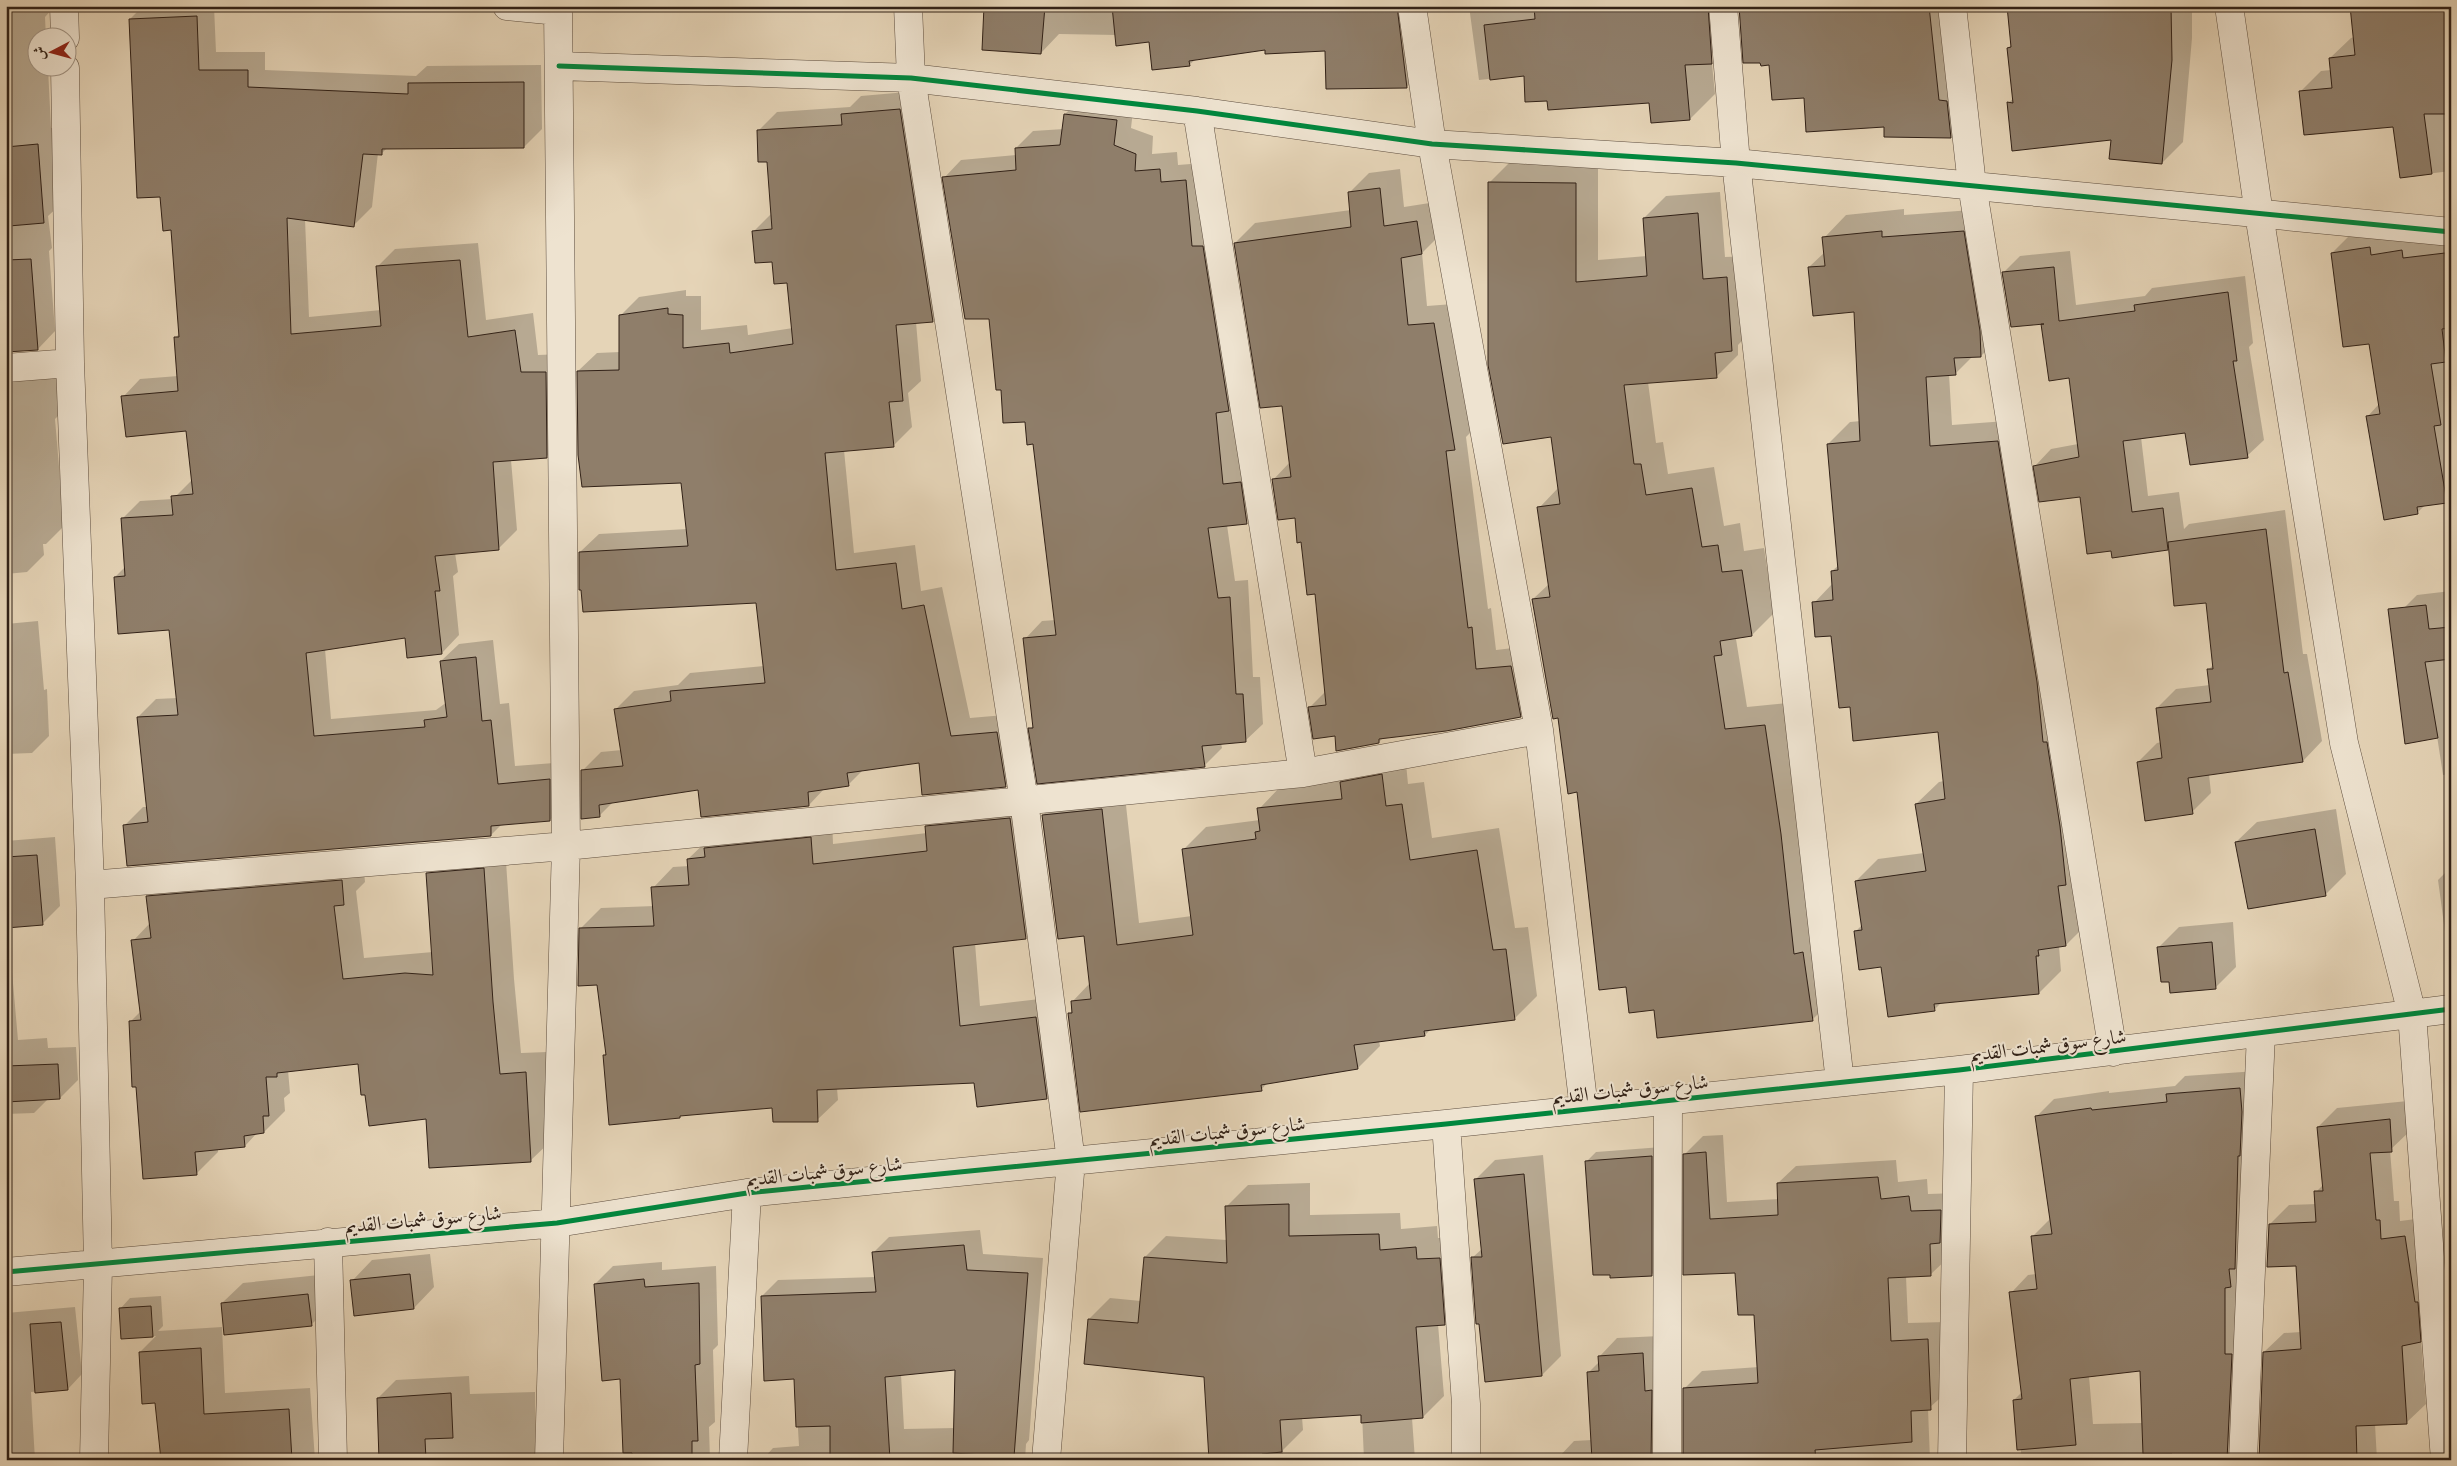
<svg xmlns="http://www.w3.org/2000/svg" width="2457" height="1466" viewBox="0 0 2457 1466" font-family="'EB Garamond',Amiri,serif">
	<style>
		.shadow { fill: #0003; fill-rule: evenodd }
		.building { fill: #8f7e6a; stroke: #312117 }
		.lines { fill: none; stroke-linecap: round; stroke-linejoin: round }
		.minor-casing { stroke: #5e4e3f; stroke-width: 29 }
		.minor { stroke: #eee3d0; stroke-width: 28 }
		.cycleway-casing { stroke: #eee3d0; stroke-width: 8 }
		.cycleway { stroke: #00873e; stroke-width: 5 }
		.labels { text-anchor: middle; stroke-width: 4; stroke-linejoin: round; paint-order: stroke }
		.street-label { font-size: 20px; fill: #312117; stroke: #eee3d0 }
	</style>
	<rect width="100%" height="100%" fill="#e5d4b7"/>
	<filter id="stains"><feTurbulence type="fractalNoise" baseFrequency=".004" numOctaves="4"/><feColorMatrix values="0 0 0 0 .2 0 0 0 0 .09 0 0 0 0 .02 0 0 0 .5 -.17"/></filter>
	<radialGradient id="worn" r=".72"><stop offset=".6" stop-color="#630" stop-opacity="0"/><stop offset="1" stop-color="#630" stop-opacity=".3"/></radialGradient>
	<!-- shadow -->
	<path class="shadow" d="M 6,6 L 55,6 L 45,17 L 46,38 L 38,38 L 38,68 L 48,68 L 51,128 L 55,127 L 60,205 L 48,216 L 52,248 L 49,251 L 55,331 L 38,349 L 8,352 L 10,359 L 58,364 L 64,410 L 55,419 L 64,526 L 46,544 L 43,544 L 44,555 L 27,572 L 6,574 Z
		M 143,6 L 214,6 L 216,52 L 265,52 L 265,70 L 416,76 L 427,66 L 541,65 L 542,129 L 524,147 L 387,148 L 382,153 L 378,153 L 372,207 L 354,225 L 305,219 L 309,317 L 381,310 L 377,267 L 395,249 L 478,243 L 486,320 L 533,313 L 538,355 L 563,354 L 564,439 L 546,457 L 511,460 L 517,530 L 499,548 L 455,553 L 458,572 L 453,576 L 459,635 L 442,653 L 406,637 L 325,649 L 331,719 L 436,710 L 447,702 L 441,661 L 459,644 L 493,640 L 500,704 L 509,703 L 515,766 L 567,762 L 567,802 L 550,820 L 502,824 L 491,835 L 125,825 L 143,807 L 148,807 L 138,717 L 156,699 L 177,698 L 170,629 L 115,577 L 125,567 L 122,519 L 140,501 L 173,499 L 193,479 L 187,430 L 123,397 L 140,379 L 178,376 L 175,338 L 180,333 L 172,228 L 161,195 L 130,19 Z
		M 986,6 L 1422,6 L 1429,64 L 1407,87 L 1327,49 L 1266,49 L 1196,59 L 1189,65 L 1150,40 L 1116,35 L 1059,34 L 1041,53 Z
		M 1469,6 L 1723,6 L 1726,39 L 1711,54 L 1715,94 L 1690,119 L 1650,101 L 1548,99 L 1525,75 L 1479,80 Z
		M 1759,6 L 1941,6 L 1970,118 L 1951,137 L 1885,126 L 1805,96 L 1770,64 Z
		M 2018,6 L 2192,6 L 2192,38 L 2183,142 L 2162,163 L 2112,139 L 2008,103 L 2014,98 L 2008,48 L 2012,45 Z
		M 2451,6 L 2451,171 L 2401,177 L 2394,125 L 2300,92 L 2321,71 L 2331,70 L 2330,58 L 2351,38 Z
		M 918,91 L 951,302 L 933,321 L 916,322 L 921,381 L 908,393 L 912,427 L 893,446 L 844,450 L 854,553 L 915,545 L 921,591 L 942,587 L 970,718 L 1016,714 L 1024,767 L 1005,786 L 920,761 L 864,769 L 848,785 L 825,788 L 809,805 L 700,789 L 613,802 L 599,816 L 582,771 L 601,752 L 622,750 L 616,709 L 634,691 L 678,685 L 690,673 L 764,666 L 757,602 L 580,552 L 599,534 L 687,529 L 682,481 L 578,371 L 597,353 L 620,352 L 620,316 L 639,297 L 686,290 L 686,296 L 701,296 L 701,330 L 747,325 L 748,335 L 793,328 L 788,282 L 754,231 L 772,213 L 768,160 L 758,131 L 777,112 L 850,107 L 861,96 Z
		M 1083,97 L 1134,102 L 1131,128 L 1153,136 L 1152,154 L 1177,152 L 1178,165 L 1203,163 L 1264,505 L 1247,522 L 1227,525 L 1235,581 L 1248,580 L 1253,677 L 1260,677 L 1263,724 L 1245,741 L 1221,743 L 1222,748 L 1204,766 L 1030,729 L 1034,725 L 1025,639 L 1042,621 L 1056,620 L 1034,442 L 1026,420 L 1002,389 L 990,318 L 944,178 L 961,160 L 1016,155 L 1016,148 L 1033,131 L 1064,129 L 1065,114 Z
		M 1511,161 L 1598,161 L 1598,260 L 1647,256 L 1644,218 L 1666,196 L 1720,192 L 1725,257 L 1749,256 L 1754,328 L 1738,345 L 1738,355 L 1716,377 L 1648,382 L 1656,443 L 1663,442 L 1668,474 L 1714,467 L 1724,526 L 1740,523 L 1744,551 L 1764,548 L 1774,613 L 1752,635 L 1736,639 L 1747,707 L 1787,703 L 1834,998 L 1812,1020 L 1655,1008 L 1627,986 L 1559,717 L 1533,599 L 1549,584 L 1539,508 L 1559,487 L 1552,436 L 1489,183 Z
		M 1400,169 L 1404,207 L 1436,202 L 1442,233 L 1422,253 L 1427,306 L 1453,304 L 1474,429 L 1466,437 L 1488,609 L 1491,608 L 1496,650 L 1531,646 L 1540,697 L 1520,716 L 1384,737 L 1379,742 L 1336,734 L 1310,707 L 1326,691 L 1316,593 L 1296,516 L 1273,480 L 1290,462 L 1283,404 L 1235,243 L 1255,223 L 1351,210 L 1349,193 L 1369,173 Z
		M 1904,209 L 1904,215 L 1985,209 L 2003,334 L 1981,356 L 1973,356 L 1955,374 L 1949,374 L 1952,425 L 2020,420 L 2088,923 L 2066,945 L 2059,946 L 2061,971 L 2039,993 L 1942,1002 L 1934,1010 L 1882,965 L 1856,931 L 1862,925 L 1856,881 L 1878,859 L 1924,853 L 1916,804 L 1939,782 L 1944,781 L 1939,730 L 1851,706 L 1832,634 L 1814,603 L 1833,583 L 1832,571 L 1839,565 L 1828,444 L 1850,422 L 1861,421 L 1855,310 L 1809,267 L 1825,252 L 1824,238 L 1846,215 Z
		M 2451,224 L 2451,498 L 2447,502 L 2425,505 L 2417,513 L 2368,416 L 2379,404 L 2370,342 L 2332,253 L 2355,230 Z
		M 2070,251 L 2076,305 L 2145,296 L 2152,288 L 2245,276 L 2253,343 L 2249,347 L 2264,440 L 2247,456 L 2186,431 L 2141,437 L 2148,496 L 2179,492 L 2184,529 L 2189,524 L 2285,510 L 2303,654 L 2307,654 L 2322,741 L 2303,761 L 2209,774 L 2211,793 L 2192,812 L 2138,762 L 2157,743 L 2162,742 L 2157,708 L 2176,689 L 2210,685 L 2208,670 L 2213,665 L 2207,602 L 2170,547 L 2167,549 L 2112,550 L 2081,496 L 2035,466 L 2051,449 L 2078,444 L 2070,377 L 2043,324 L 2003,273 L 2020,256 Z
		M 2451,591 L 2451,774 L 2443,775 L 2437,736 L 2391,621 L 2417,595 Z
		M 38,621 L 44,690 L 47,689 L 49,736 L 32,753 L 6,754 L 6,624 Z
		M 1405,753 L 1408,784 L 1424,782 L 1432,838 L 1499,828 L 1515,928 L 1528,927 L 1537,996 L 1514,1019 L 1431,1029 L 1425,1035 L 1379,1041 L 1380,1046 L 1358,1068 L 1268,1082 L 1261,1090 L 1069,1014 L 1073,1010 L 1072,1002 L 1090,983 L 1085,934 L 1043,815 L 1065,792 L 1124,787 L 1139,923 L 1192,916 L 1184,849 L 1206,827 L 1260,820 L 1259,809 L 1281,786 Z
		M 1031,798 L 1046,917 L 1026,938 L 975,943 L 980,1006 L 1057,997 L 1067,1077 L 1047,1098 L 975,1081 L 837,1088 L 838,1100 L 817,1120 L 774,1107 L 682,1114 L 680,1117 L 604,1055 L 607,1053 L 598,984 L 581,928 L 601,908 L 654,906 L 653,888 L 673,867 L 689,866 L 688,859 L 709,839 L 832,817 L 833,844 L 927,833 L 926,827 L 947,806 Z
		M 2336,809 L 2346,874 L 2325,895 L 2236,842 L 2257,822 Z
		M 55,837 L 60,906 L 42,924 L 8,926 L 18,1040 L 47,1038 L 48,1048 L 76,1047 L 78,1080 L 60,1098 L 48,1099 L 34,1113 L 6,1114 L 6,841 Z
		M 505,847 L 514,979 L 521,1053 L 547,1052 L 552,1140 L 530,1161 L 366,1093 L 359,1063 L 288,1070 L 290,1093 L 284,1098 L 285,1111 L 264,1132 L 257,1133 L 245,1146 L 218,1148 L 218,1152 L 196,1174 L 130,1022 L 141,1011 L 133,941 L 150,923 L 147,897 L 169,875 L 363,859 L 365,882 L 356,891 L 364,958 L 433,952 L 428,874 L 449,852 Z
		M 2451,867 L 2451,953 L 2448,954 L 2438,880 Z
		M 2233,922 L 2236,967 L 2215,988 L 2170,980 L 2159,947 L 2179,927 Z
		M 2257,1071 L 2230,1460 L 2022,1460 L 2014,1400 L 2022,1392 L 2011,1293 L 2028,1275 L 2037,1274 L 2032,1237 L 2050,1219 L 2036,1117 L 2054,1099 L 2109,1091 L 2109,1093 L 2175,1086 L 2185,1076 ZM 2142,1370 L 2142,1423 L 2093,1424 L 2089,1376 Z
		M 2408,1101 L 2410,1131 L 2390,1150 L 2394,1201 L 2399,1201 L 2400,1221 L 2424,1218 L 2439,1322 L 2421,1340 L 2426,1404 L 2406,1423 L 2375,1424 L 2377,1460 L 2259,1460 L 2264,1352 L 2284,1333 L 2301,1332 L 2297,1265 L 2270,1224 L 2289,1205 L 2317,1204 L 2316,1192 L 2324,1184 L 2318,1127 L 2337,1108 Z
		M 1723,1135 L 1727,1202 L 1779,1199 L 1778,1183 L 1796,1166 L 1896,1160 L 1898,1182 L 1927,1179 L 1928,1194 L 1958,1193 L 1949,1257 L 1931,1274 L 1906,1276 L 1908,1323 L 1946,1322 L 1948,1391 L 1928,1409 L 1930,1460 L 1556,1460 L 1574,1441 L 1592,1440 L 1588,1373 L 1600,1361 L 1600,1356 L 1617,1338 L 1660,1336 L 1678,1456 L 1684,1458 L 1684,1389 L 1702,1371 L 1759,1367 L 1755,1314 L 1736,1272 L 1684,1274 L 1685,1154 L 1703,1136 Z
		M 1662,1147 L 1662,1265 L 1651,1275 L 1586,1162 L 1596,1152 Z
		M 1543,1155 L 1561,1356 L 1542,1375 L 1486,1380 L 1472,1258 L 1483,1248 L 1475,1180 L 1495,1160 Z
		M 1310,1183 L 1310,1215 L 1400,1213 L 1401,1229 L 1437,1226 L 1438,1238 L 1461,1238 L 1466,1303 L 1444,1324 L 1438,1324 L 1444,1396 L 1423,1417 L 1412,1418 L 1415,1460 L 1364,1460 L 1362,1414 L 1302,1417 L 1303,1430 L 1283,1450 L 1283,1460 L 1229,1460 L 1205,1376 L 1089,1319 L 1110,1298 L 1141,1301 L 1145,1257 L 1166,1236 L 1227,1240 L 1227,1206 L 1248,1185 Z
		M 980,1230 L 983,1254 L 1043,1258 L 1029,1440 L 1026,1444 L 1025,1460 L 762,1460 L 773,1448 L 799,1446 L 795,1377 L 762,1296 L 778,1280 L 876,1277 L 873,1253 L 889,1237 ZM 956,1368 L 955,1428 L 904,1429 L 901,1374 Z
		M 430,1254 L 434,1287 L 414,1308 L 352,1281 L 372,1260 Z
		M 662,1262 L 662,1270 L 716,1266 L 718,1345 L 713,1350 L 715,1422 L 709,1427 L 710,1460 L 551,1460 L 624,1454 L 622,1378 L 595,1284 L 613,1266 Z
		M 329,1274 L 332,1304 L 311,1325 L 222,1303 L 243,1283 Z
		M 161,1296 L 163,1326 L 158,1331 L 222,1327 L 225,1393 L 310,1388 L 315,1460 L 157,1460 L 162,1459 L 156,1402 L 140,1352 L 156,1336 L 122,1338 L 120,1309 L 130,1298 Z
		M 75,1307 L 82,1374 L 68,1389 L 31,1392 L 35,1460 L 6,1460 L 6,1313 Z
		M 469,1376 L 470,1394 L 535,1392 L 536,1460 L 381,1460 L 378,1398 L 396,1380 Z"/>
	<!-- building -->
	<path class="building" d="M 984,6 L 1045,6 L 1041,54 L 982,50 Z
		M 1112,6 L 1397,6 L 1407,88 L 1326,89 L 1325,51 L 1265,54 L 1265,50 L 1189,61 L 1190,66 L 1152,70 L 1149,42 L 1116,46 Z
		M 1534,6 L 1708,6 L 1712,64 L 1685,65 L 1690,120 L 1651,123 L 1649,103 L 1548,110 L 1547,101 L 1525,102 L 1524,76 L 1490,80 L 1484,25 L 1535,19 Z
		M 1739,6 L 1929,6 L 1939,100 L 1947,101 L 1951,138 L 1884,137 L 1884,127 L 1806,132 L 1804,98 L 1772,100 L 1769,65 L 1761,66 L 1760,63 L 1743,63 Z
		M 2007,6 L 2171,6 L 2172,60 L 2162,164 L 2109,159 L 2111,140 L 2012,151 L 2007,102 L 2013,103 L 2007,48 L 2011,47 Z
		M 2350,6 L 2451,6 L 2451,114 L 2424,114 L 2432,174 L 2400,178 L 2393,127 L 2304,135 L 2299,91 L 2332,88 L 2329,58 L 2355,55 Z
		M 197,16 L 199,70 L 248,70 L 248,87 L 408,94 L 408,83 L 524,82 L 524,148 L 382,149 L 382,155 L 363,154 L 354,227 L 287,218 L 291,334 L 381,326 L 376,266 L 460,260 L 468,337 L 515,330 L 521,372 L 546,372 L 547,458 L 493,462 L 499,550 L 435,556 L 440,591 L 435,591 L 442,654 L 407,658 L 405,638 L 306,653 L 314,736 L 425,727 L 424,720 L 447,717 L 440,661 L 476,657 L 482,721 L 491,720 L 498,784 L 550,779 L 550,821 L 491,826 L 491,836 L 127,866 L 123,825 L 148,822 L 137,717 L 178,715 L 169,630 L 118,634 L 114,577 L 125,576 L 121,518 L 173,515 L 171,496 L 193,494 L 186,431 L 126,437 L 121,396 L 178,391 L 174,337 L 179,337 L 171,230 L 163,231 L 160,197 L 137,198 L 129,19 Z
		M 900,109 L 933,322 L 896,325 L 903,401 L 889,402 L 894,447 L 825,453 L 836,570 L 896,563 L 902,609 L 924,605 L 951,736 L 997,732 L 1006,787 L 922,795 L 919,763 L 847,773 L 849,786 L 808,792 L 809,806 L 701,817 L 698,790 L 599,805 L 600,817 L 581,819 L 581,770 L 623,766 L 614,709 L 671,701 L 670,691 L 765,683 L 756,603 L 583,612 L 581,590 L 579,590 L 579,552 L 688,546 L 681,483 L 582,487 L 578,455 L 577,371 L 619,370 L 619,315 L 668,308 L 668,314 L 683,315 L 683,348 L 729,343 L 730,353 L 793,344 L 787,283 L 774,284 L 772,262 L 755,263 L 752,231 L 772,229 L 767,162 L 758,162 L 757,130 L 842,125 L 841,114 Z
		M 1064,114 L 1117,120 L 1114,145 L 1136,154 L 1135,171 L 1160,169 L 1161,182 L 1186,180 L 1192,246 L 1203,246 L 1229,411 L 1216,413 L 1223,484 L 1241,482 L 1247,524 L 1208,528 L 1218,598 L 1230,597 L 1236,694 L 1243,694 L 1246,742 L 1202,746 L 1205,767 L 1037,784 L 1028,728 L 1033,728 L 1023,638 L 1056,635 L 1033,444 L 1027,445 L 1025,422 L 1003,423 L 1001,390 L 996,390 L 989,319 L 965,319 L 942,177 L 1016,170 L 1015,148 L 1060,145 Z
		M 38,144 L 44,223 L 9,226 L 6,147 Z
		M 1488,182 L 1576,183 L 1576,282 L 1647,276 L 1643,218 L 1698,213 L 1703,279 L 1727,277 L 1732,351 L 1715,353 L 1717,378 L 1624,385 L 1634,464 L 1641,464 L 1646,495 L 1692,488 L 1702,547 L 1718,545 L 1722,572 L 1742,570 L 1752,636 L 1720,641 L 1722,655 L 1714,656 L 1725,729 L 1765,725 L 1781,834 L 1794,954 L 1803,952 L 1813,1021 L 1657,1038 L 1654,1010 L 1629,1013 L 1626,987 L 1599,990 L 1577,792 L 1568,794 L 1558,718 L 1553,719 L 1532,599 L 1550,597 L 1537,507 L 1560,504 L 1551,437 L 1503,444 L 1488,365 Z
		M 1380,188 L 1384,226 L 1417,221 L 1422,254 L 1401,258 L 1408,325 L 1434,323 L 1455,450 L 1446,451 L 1468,628 L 1472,627 L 1476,669 L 1511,666 L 1521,717 L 1446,731 L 1379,739 L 1379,743 L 1336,751 L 1335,736 L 1313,739 L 1308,707 L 1326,705 L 1315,594 L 1307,595 L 1301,542 L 1297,543 L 1295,518 L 1278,520 L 1272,479 L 1291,477 L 1282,406 L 1260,408 L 1234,243 L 1351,227 L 1348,192 Z
		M 1882,231 L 1882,237 L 1964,231 L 1980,331 L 1981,357 L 1954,358 L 1956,375 L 1926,377 L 1930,446 L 1998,441 L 2037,682 L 2043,742 L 2047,742 L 2060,826 L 2066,885 L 2058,886 L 2066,946 L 2038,950 L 2039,956 L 2036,956 L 2039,994 L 1934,1004 L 1935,1011 L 1888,1017 L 1881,967 L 1859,970 L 1854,931 L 1862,930 L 1855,881 L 1926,871 L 1915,804 L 1945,799 L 1938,732 L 1853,741 L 1850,707 L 1839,708 L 1831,636 L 1815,637 L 1812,602 L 1833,600 L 1831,571 L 1838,570 L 1827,444 L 1860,441 L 1854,312 L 1813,316 L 1808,267 L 1825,266 L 1822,237 Z
		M 2370,247 L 2371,255 L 2402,250 L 2403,258 L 2445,253 L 2451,302 L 2451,328 L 2442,329 L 2446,362 L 2431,364 L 2441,425 L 2434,426 L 2447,503 L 2417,507 L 2418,514 L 2384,520 L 2366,416 L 2380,414 L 2369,344 L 2343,347 L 2331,253 Z
		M 31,259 L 38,350 L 6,352 L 6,260 Z
		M 2054,267 L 2059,321 L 2135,311 L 2134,305 L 2228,292 L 2237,361 L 2233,361 L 2248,458 L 2190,465 L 2185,433 L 2123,441 L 2132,512 L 2163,508 L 2168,550 L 2112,558 L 2111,551 L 2087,554 L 2080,497 L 2039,502 L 2033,466 L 2079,457 L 2069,378 L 2049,381 L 2041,324 L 2044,324 L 2011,327 L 2002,272 Z
		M 2266,529 L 2284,673 L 2288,672 L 2303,762 L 2188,778 L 2193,814 L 2145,821 L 2137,762 L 2162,758 L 2156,708 L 2211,702 L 2207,669 L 2213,669 L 2206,603 L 2174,606 L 2168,542 Z
		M 2426,605 L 2429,629 L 2451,627 L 2451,659 L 2425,662 L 2438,738 L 2405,744 L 2388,609 Z
		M 1382,774 L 1386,806 L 1402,804 L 1410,860 L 1477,850 L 1493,950 L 1506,949 L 1515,1020 L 1424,1031 L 1425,1036 L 1354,1045 L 1358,1069 L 1261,1085 L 1262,1091 L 1080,1112 L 1068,1013 L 1072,1013 L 1071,1001 L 1091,999 L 1084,936 L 1058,939 L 1042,815 L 1102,809 L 1117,945 L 1193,935 L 1182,849 L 1256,839 L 1255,832 L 1260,831 L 1257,808 L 1342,799 L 1340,782 Z
		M 1010,818 L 1026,939 L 953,947 L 960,1026 L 1036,1017 L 1047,1099 L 977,1107 L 974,1083 L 817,1090 L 818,1122 L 773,1122 L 772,1108 L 680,1116 L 680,1118 L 609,1125 L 603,1055 L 606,1055 L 597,985 L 578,986 L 579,928 L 654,926 L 651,887 L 689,885 L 687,859 L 705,857 L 704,848 L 811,837 L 813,864 L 927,851 L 925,826 Z
		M 2315,829 L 2326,896 L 2248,909 L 2235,842 Z
		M 37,855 L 43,925 L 6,928 L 6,857 Z
		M 484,868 L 493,1002 L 500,1074 L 526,1072 L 531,1162 L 429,1168 L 426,1119 L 369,1126 L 365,1095 L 361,1095 L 358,1064 L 277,1073 L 277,1077 L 266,1077 L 269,1116 L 263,1116 L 264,1133 L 244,1136 L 245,1147 L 195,1152 L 197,1175 L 143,1179 L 136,1087 L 132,1087 L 129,1021 L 141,1020 L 131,940 L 151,938 L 146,896 L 342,880 L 344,905 L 334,906 L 343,979 L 405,973 L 433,975 L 426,873 Z
		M 2212,942 L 2216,989 L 2170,993 L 2169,982 L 2161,982 L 2157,947 Z
		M 58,1064 L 60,1099 L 6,1102 L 6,1066 Z
		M 2240,1088 L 2242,1112 L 2240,1156 L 2238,1156 L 2235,1269 L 2229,1269 L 2231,1287 L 2225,1288 L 2225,1354 L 2232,1354 L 2227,1460 L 2172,1460 L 2172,1454 L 2143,1454 L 2140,1371 L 2070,1379 L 2076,1445 L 2017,1450 L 2013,1400 L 2022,1399 L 2009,1292 L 2037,1289 L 2031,1236 L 2052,1234 L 2035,1116 L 2091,1108 L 2092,1110 L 2167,1102 L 2166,1094 Z
		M 2390,1119 L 2392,1152 L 2370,1153 L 2376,1220 L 2380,1220 L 2381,1239 L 2405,1236 L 2415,1302 L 2418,1302 L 2421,1342 L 2402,1346 L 2407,1424 L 2356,1426 L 2357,1460 L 2259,1460 L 2263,1352 L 2301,1349 L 2296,1266 L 2267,1267 L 2269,1224 L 2316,1222 L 2314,1191 L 2323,1191 L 2317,1127 Z
		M 1706,1152 L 1710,1219 L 1778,1215 L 1777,1183 L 1878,1177 L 1881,1199 L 1909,1196 L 1911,1211 L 1941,1210 L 1940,1243 L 1930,1244 L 1931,1276 L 1888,1278 L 1891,1341 L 1928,1339 L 1931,1410 L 1911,1411 L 1912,1442 L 1815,1450 L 1816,1460 L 1683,1460 L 1683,1388 L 1758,1383 L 1754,1315 L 1738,1315 L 1735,1273 L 1683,1275 L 1683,1154 Z
		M 1652,1156 L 1652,1276 L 1610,1278 L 1610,1275 L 1593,1275 L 1585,1161 Z
		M 1524,1174 L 1542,1376 L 1485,1382 L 1479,1324 L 1476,1324 L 1471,1257 L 1482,1257 L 1474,1179 Z
		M 1289,1204 L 1289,1236 L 1379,1234 L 1380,1250 L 1416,1247 L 1417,1259 L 1440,1258 L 1445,1325 L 1416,1327 L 1423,1418 L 1361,1423 L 1361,1415 L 1280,1420 L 1282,1452 L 1262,1454 L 1262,1460 L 1209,1460 L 1204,1377 L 1084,1364 L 1088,1319 L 1138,1323 L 1144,1257 L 1227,1263 L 1225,1206 Z
		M 964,1245 L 967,1270 L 1028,1273 L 1014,1457 L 953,1453 L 955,1370 L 885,1377 L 890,1460 L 830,1460 L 830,1426 L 796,1427 L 794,1379 L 764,1381 L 761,1296 L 876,1292 L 872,1252 Z
		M 410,1274 L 414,1309 L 354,1316 L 350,1280 Z
		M 644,1279 L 645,1287 L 699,1283 L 700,1364 L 695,1365 L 698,1441 L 692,1441 L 692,1460 L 632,1460 L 632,1453 L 623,1453 L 620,1379 L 602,1381 L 594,1284 Z
		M 308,1294 L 312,1326 L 224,1335 L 221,1303 Z
		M 151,1306 L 153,1337 L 121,1339 L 119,1308 Z
		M 61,1322 L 68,1390 L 35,1393 L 30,1324 Z
		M 201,1348 L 204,1414 L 289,1409 L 292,1460 L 161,1460 L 155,1403 L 142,1404 L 139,1352 Z
		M 1643,1353 L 1645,1391 L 1652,1390 L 1651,1460 L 1592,1460 L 1587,1372 L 1599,1371 L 1598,1356 Z
		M 451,1393 L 453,1438 L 425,1439 L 426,1460 L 379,1460 L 377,1398 Z"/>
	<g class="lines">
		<!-- minor casing -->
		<g class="minor-casing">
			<path id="minor" d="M 64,6 L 65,38
				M 507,6 L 558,11
				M 908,6 L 911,78 L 1024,801 L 1071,1161 L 1046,1460
				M 1412,6 L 1432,144 L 1539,730 L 1584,1109
				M 1723,6 L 1736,163 L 1840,1082
				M 1952,6 L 1972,185 L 2113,1052
				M 2229,6 L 2259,214 L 2344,743 L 2412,1014 L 2445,1460
				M 559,66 L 911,78 L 1197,111 L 1432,144 L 1736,163 L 2451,232
				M 65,68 L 70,363 L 90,885 L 98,1265 L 94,1460
				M 1197,111 L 1303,773
				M 6,368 L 70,363
				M 90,885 L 566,846 L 1303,773 L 1539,730
				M 1446,1124 L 1466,1404 L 1466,1460
				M 328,1242 L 333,1460
				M 6,1272 L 557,1223 L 747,1193 L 1446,1124 L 1959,1070 L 2451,1009
				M 549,1460 L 566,846 L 558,6
				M 733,1460 L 747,1193
				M 1667,1460 L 1668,1100
				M 1952,1460 L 1959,1070
				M 2243,1460 L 2261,1033"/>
		</g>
		<!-- minor -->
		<use href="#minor" class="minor"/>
		<!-- cycleway casing -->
		<g class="cycleway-casing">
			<path id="cycleway" d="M 559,66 L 911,78 L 1197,111 L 1432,144 L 1736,163 L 2451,232
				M 6,1272 L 557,1223 L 747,1193 L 1446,1124 L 1959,1070 L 2451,1009"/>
		</g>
		<!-- cycleway -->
		<use href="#cycleway" class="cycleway"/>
	</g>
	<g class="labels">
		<!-- street labels -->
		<g class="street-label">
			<text transform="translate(2048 1045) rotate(-7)" y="7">شارع سوق شمبات القديم</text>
			<text transform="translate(1630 1089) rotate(-6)" y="7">شارع سوق شمبات القديم</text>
			<text transform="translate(1227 1131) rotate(-6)" y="7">شارع سوق شمبات القديم</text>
			<text transform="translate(824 1171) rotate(-6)" y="7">شارع سوق شمبات القديم</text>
			<text transform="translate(423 1219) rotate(-5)" y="7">شارع سوق شمبات القديم</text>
		</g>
	</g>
	<!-- margin -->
	<rect width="2457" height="1466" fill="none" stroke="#e5d4b7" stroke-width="25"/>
	<rect x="8" y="8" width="2442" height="1451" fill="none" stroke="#312117" stroke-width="2.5"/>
	<rect x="12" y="12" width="2432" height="1441" fill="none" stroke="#312117"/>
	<!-- north arrow -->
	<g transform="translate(52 52) rotate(264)"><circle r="24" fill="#eee3d0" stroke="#a29586"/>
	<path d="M0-4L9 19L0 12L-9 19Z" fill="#8f2418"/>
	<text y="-8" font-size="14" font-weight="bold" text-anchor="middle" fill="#312117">ش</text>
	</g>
	<rect width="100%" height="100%" filter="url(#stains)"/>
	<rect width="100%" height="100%" fill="url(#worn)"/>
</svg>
